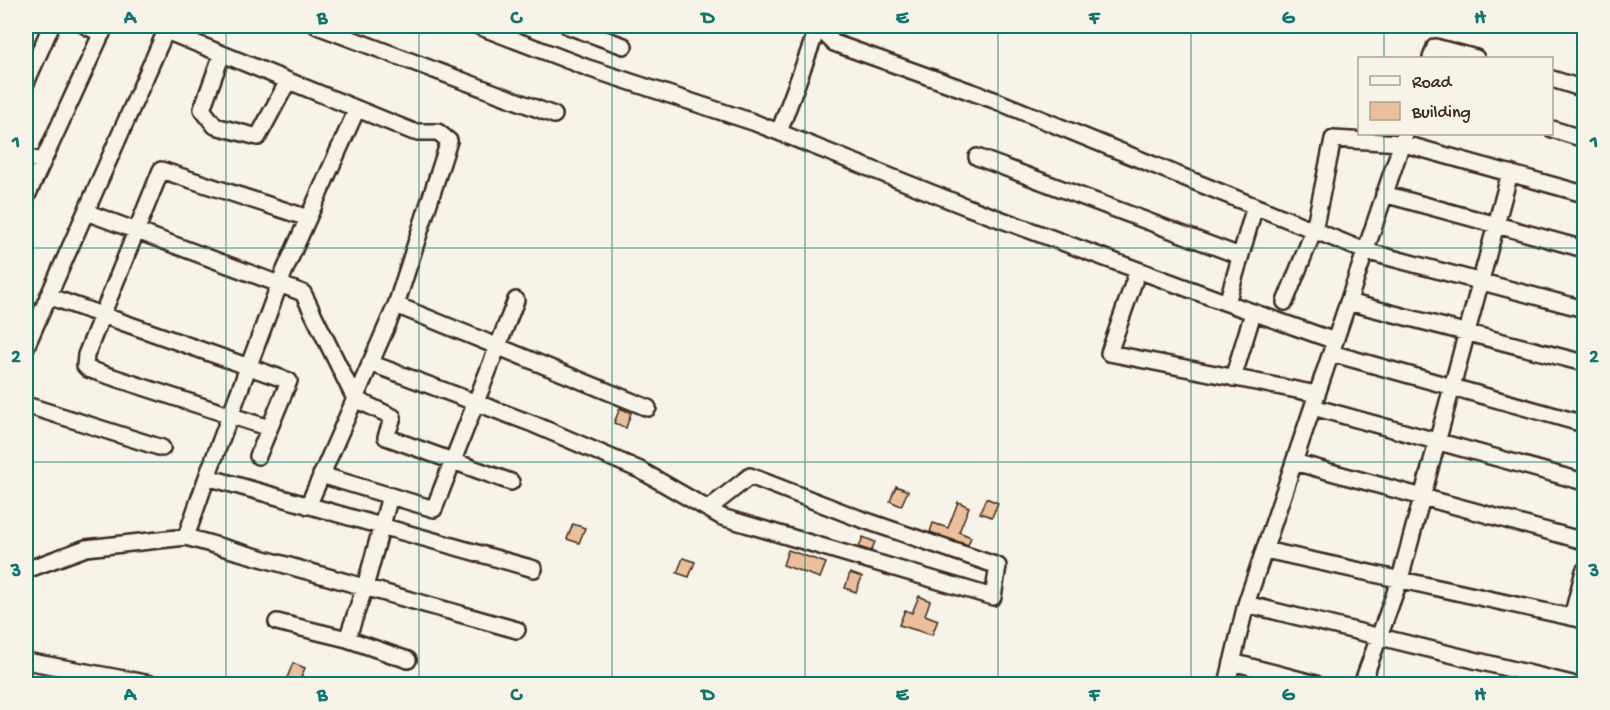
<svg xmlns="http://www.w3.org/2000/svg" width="1610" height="710" viewBox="0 0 1610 710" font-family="'Gochi Hand',sans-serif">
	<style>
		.building { fill: #ecbf9c; stroke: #3b2a1e; stroke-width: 1.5 }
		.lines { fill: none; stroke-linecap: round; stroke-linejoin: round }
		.minor-casing { stroke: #3b2a1e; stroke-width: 20 }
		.minor { stroke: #f7f3e8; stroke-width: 15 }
		.grid { fill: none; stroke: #0f766e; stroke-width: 1.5; stroke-opacity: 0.55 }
		.neatline { fill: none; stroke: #0f766e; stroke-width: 2 }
		.grid-label { font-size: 20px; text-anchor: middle; font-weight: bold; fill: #0f766e }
	</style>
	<rect width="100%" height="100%" fill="#f7f3e8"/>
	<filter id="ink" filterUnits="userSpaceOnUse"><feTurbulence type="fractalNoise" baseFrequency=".0167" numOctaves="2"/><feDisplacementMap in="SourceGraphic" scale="12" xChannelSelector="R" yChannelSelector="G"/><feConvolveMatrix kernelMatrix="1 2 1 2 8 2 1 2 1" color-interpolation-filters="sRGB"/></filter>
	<g filter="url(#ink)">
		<!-- building -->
		<path class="building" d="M 620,408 L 631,413 L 626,428 L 614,423 Z
			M 896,486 L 908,491 L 901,506 L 890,501 Z
			M 986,498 L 998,503 L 992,517 L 980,513 Z
			M 958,502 L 969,507 L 959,532 L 971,537 L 968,545 L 930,532 L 933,523 L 948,528 Z
			M 573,524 L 585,528 L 579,543 L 567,539 Z
			M 863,537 L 875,542 L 871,551 L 859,547 Z
			M 788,550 L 826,563 L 820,578 L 783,565 Z
			M 683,558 L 695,562 L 689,577 L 677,573 Z
			M 850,573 L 862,577 L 856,592 L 845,588 Z
			M 919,596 L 930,601 L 925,615 L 938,620 L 932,635 L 899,625 L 905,610 L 912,613 Z
			M 293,663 L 305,668 L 299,682 L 287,678 Z"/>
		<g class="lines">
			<!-- minor casing -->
			<g class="minor-casing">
				<path id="minor" d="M 86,26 L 102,34
					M 317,26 L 554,115
					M 478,26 L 588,68 L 753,122 L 967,207 L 1227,303
					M 568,26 L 624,46
					M 166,31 L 414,132 L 438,132 L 449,141 L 396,305 L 308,506
					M 222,54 L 202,109 L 215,126 L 258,137 L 288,81
					M 1431,58 L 1435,47 L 1476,58
					M 1552,79 L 1584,89
					M 26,83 L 51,26
					M 357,109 L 284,272 L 207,477 L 534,569
					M 1552,129 L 1584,139
					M 779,132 L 818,27 L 834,43 L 994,100 L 1365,251 L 1584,309
					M 26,157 L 42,161
					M 977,157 L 1240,256
					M 1384,194 L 1584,249
					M 26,198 L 105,26
					M 1255,206 L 1227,303 L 1335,341
					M 86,212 L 303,293 L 355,399 L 393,417 L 386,437 L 511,482
					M 1138,270 L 1109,353 L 1317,394
					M 48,296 L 289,381 L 258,456
					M 1285,302 L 1314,230 L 1333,139 L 1401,143 L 1584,194
					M 1348,302 L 1584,363
					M 396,305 L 648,408
					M 26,347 L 168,26
					M 1331,353 L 1584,424
					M 370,363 L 533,424 L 640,470 L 722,517 L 993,597 L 998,566 L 858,518 L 750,476 L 708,509
					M 1233,378 L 1253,313
					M 26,405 L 162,448
					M 1313,407 L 1584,482
					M 269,428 L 88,369 L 85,366 L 86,355 L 161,170 L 308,218
					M 1294,462 L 1584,541
					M 321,475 L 434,509 L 516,300
					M 207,477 L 186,537 L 517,630
					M 1265,550 L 1584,620
					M 26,570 L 86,548 L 186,537
					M 1246,604 L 1572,684
					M 1572,617 L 1584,571
					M 277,622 L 347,639 L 408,660
					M 347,639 L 365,587 L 390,496
					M 26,661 L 151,684
					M 1232,662 L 1316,684
					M 1227,684 L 1246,604 L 1405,134
					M 1362,684 L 1400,579 L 1510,173"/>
			</g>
			<!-- minor -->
			<use href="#minor" class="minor"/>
		</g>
	</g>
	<!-- grid -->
	<path class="grid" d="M 226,26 L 226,684M 419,26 L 419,684M 612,26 L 612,684M 805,26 L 805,684M 998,26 L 998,684M 1191,26 L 1191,684M 1384,26 L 1384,58M 1384,134 L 1384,684M 26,248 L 1584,248M 26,462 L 1584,462"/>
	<!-- margin -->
	<rect width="1610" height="710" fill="none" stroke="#f7f3e8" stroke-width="66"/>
	<!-- legend -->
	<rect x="1358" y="57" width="195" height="78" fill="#f7f3e8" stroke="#aca397" stroke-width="1.5"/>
	<rect x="1370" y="76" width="30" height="9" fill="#f7f3e8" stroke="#aca397" stroke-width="1.5"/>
	<text x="1412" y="87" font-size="18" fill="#3b2a1e">Road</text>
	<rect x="1370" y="102" width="30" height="18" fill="#ecbf9c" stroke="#aca397" stroke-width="1.5"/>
	<text x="1412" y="117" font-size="18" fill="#3b2a1e">Building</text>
	<rect x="33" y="33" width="1544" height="644" class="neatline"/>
	<g class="grid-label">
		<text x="130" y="23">A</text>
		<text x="322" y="23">B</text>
		<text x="516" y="23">C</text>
		<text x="708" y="23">D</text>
		<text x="902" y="23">E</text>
		<text x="1094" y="23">F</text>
		<text x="1288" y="23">G</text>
		<text x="1480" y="23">H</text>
		<text x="16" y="147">1</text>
		<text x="1594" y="147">1</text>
		<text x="16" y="362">2</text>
		<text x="1594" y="362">2</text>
		<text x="16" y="576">3</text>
		<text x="1594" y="576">3</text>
		<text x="130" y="700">A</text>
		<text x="322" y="700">B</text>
		<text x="516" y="700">C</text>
		<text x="708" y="700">D</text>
		<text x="902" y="700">E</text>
		<text x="1094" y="700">F</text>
		<text x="1288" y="700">G</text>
		<text x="1480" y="700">H</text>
	</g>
</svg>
